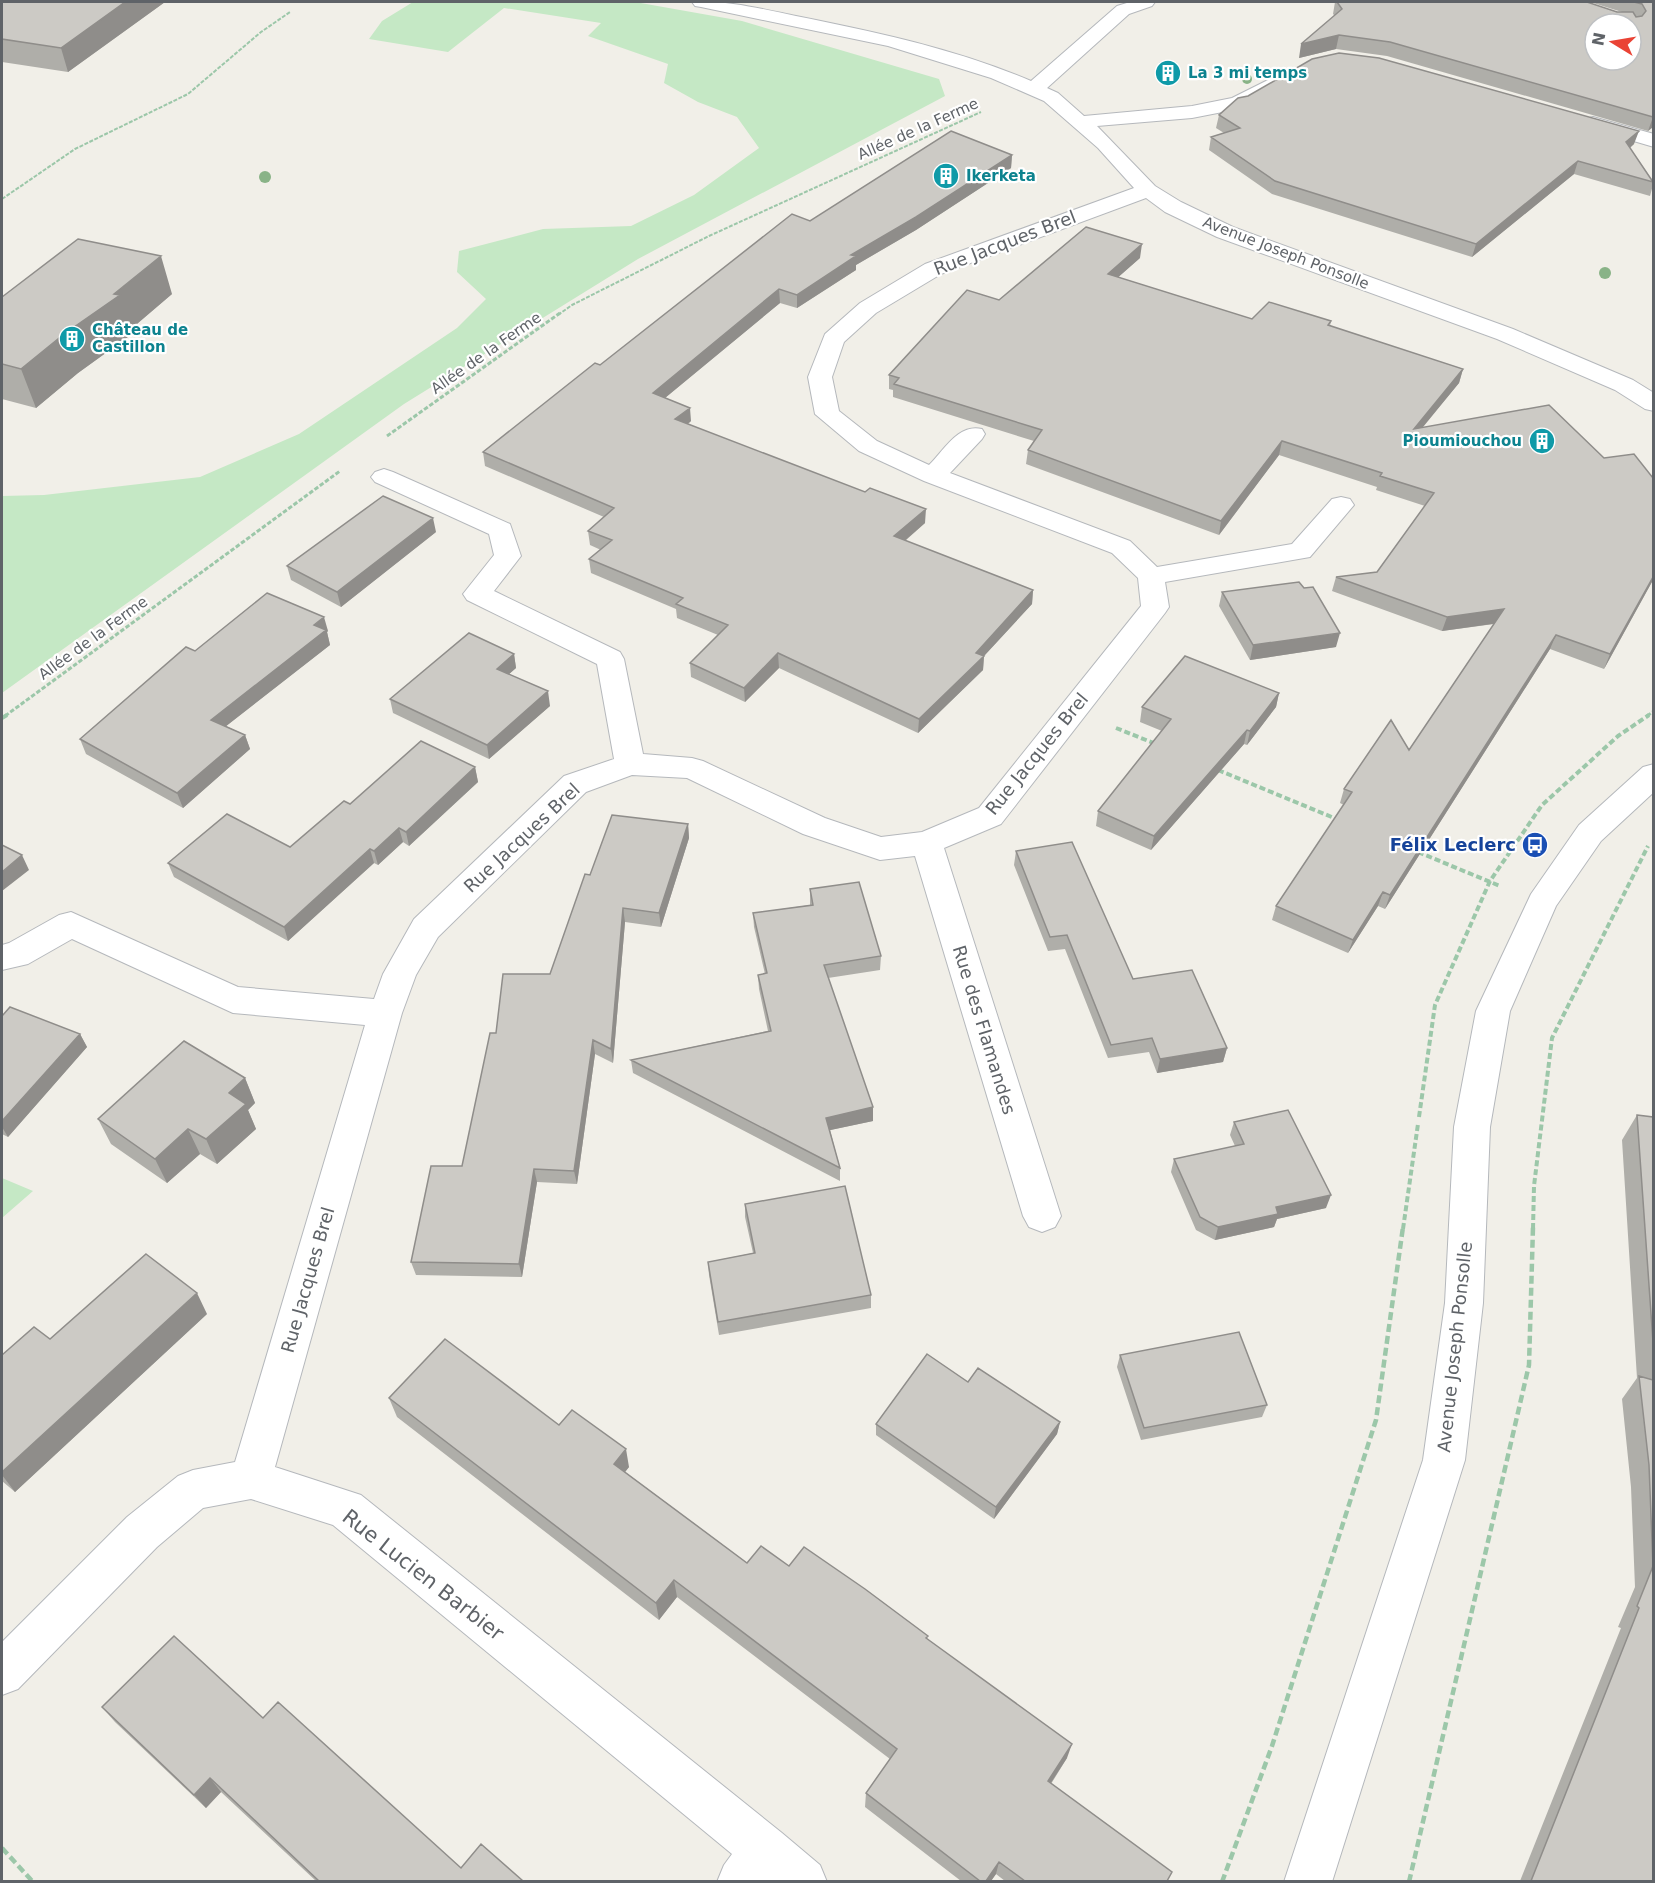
<svg xmlns="http://www.w3.org/2000/svg" width="1655" height="1883" viewBox="0 0 1655 1883" font-family="'DejaVu Sans',sans-serif">
	<style>
		.green { fill: #c5e8c5 }
		.lines { fill: none; stroke-linecap: round; stroke-linejoin: round }
		.minor-casing { stroke: #b5b8bc; stroke-width: 2 }
		.path-far3 { stroke: #9cc7a9; stroke-width: 2; stroke-dasharray: 4 1.5; stroke-linecap: butt }
		.path-far2 { stroke: #9cc7a9; stroke-width: 3; stroke-dasharray: 4.5 2; stroke-linecap: butt }
		.path-far1 { stroke: #9cc7a9; stroke-width: 4; stroke-dasharray: 6 3; stroke-linecap: butt }
		.path { stroke: #9cc7a9; stroke-width: 4.5; stroke-dasharray: 8 4; stroke-linecap: butt }
		.minor { fill: #fff; fill-rule: evenodd }
		.tree { fill: #89b387 }
		.wall { fill: #afaea9 }
		.shaded-wall { fill: #8f8d8a }
		.building { fill: #cccac5; stroke: #8f8d8a; stroke-width: 1.5; fill-rule: evenodd }
		.labels { text-anchor: middle; stroke-width: 4.5; stroke-linejoin: round; paint-order: stroke }
		.far-culture-label { font-size: 15px; font-weight: bold; fill: #0d838f; stroke: #fff; text-anchor: start }
		.far-street-label { font-size: 15px; fill: #5f6368; stroke: #fff }
		.street-label { font-size: 18px; fill: #5f6368; stroke: #fff }
		.transit-label { font-size: 18px; font-weight: bold; fill: #164399; stroke: #fff; text-anchor: end }
		.near-street-label { font-size: 21px; fill: #5f6368; stroke: #fff }
	</style>
	<rect width="100%" height="100%" fill="#f1efe8"/>
	<!-- green -->
	<path class="green" d="M 413,2 L 635,2 L 742,21 L 939,79 L 945,96 L 638,259 L 404,404 L 2,693 L 2,496 L 44,495 L 200,477 L 299,434 L 457,328 L 486,299 L 457,272 L 459,251 L 543,229 L 631,226 L 694,195 L 759,148 L 737,117 L 698,102 L 664,83 L 668,64 L 588,36 L 601,23 L 504,8 L 448,52 L 369,39 L 382,21 Z
		M 2,1178 L 33,1191 L 2,1218 Z"/>
	<g class="lines">
		<!-- minor casing -->
		<g class="minor-casing">
			<path id="minor" d="M 692,2 C 727,0 762,9 796,16 C 876,32 956,49 1031,81 L 1117,6 L 1130,2 L 1155,2 L 1152,6 L 1129,14 L 1047,88 L 1058,93 L 1084,116 L 1192,106 L 1232,98 L 1272,78 L 1279,80 L 1282,84 L 1279,88 L 1238,109 L 1192,118 L 1097,126 L 1155,186 L 1181,202 L 1233,227 L 1513,329 L 1633,380 L 1654,393 L 1654,411 L 1645,409 L 1615,390 L 1497,339 L 1217,237 L 1165,212 L 1146,198 L 941,274 L 876,313 L 844,342 L 832,377 L 839,411 L 877,441 L 929,465 C 944,450 959,423 982,429 L 985,434 L 982,439 L 950,473 L 1130,541 L 1157,567 L 1292,544 L 1332,499 L 1341,497 L 1350,499 L 1354,505 L 1310,557 L 1165,582 L 1169,607 L 1165,613 L 1001,824 L 944,848 L 1061,1216 L 1055,1227 L 1042,1232 L 1029,1227 L 1023,1216 L 915,856 L 880,860 L 803,834 L 687,778 L 632,775 L 586,792 L 438,937 L 416,975 L 402,1013 L 275,1467 L 361,1495 L 782,1833 L 820,1865 L 827,1882 L 717,1882 L 724,1865 L 732,1854 L 333,1525 L 251,1499 L 203,1508 L 157,1547 L 18,1689 L 2,1695 L 2,1642 L 127,1517 L 178,1476 L 193,1470 L 235,1462 L 365,1025 L 233,1013 L 72,939 L 28,964 L 2,970 L 2,945 L 9,943 L 59,915 L 71,912 L 238,987 L 374,999 L 383,974 L 414,919 L 564,776 L 614,759 L 597,664 L 467,600 L 463,594 L 494,555 L 489,534 L 375,482 L 371,477 L 375,472 L 384,469 L 393,472 L 510,524 L 521,556 L 494,591 L 620,652 L 624,659 L 643,754 L 692,758 L 703,761 L 825,818 L 881,837 L 922,832 L 979,808 L 1141,606 L 1138,578 L 1112,553 L 924,481 L 859,451 L 815,414 L 808,377 L 825,334 L 860,303 L 925,264 L 1134,188 L 1098,148 L 1044,101 L 991,78 L 888,46 L 701,7 L 695,6 Z
				M 1593,117 L 1654,134 L 1654,147 L 1586,127 L 1583,123 L 1586,119 Z
				M 1654,764 L 1654,792 L 1601,841 L 1556,906 L 1510,1011 L 1490,1127 L 1483,1303 L 1465,1460 L 1332,1882 L 1284,1882 L 1423,1460 L 1445,1303 L 1454,1127 L 1476,1011 L 1531,894 L 1579,825 L 1643,767 Z"/>
		</g>
		<!-- path-far3 -->
		<path class="path-far3" d="M 2,199 L 75,149 L 188,94 L 261,32 L 290,12
			M 558,315 L 572,305 L 709,236 L 981,112"/>
		<!-- path-far2 -->
		<path class="path-far2" d="M 387,436 L 560,313
			M 5,716 L 340,471
			M 1647,716 L 1654,711"/>
		<!-- path-far1 -->
		<path class="path-far1" d="M 2,718 L 7,715
			M 1116,728 L 1156,744
			M 1218,770 L 1339,820
			M 1418,852 L 1500,886
			M 1419,1117 L 1435,1005 L 1490,881 L 1542,805 L 1618,736 L 1649,715
			M 1403,1229 L 1418,1124
			M 1533,1229 L 1534,1186 L 1552,1038 L 1648,846"/>
		<!-- path -->
		<path class="path" d="M 2,1848 L 33,1882
			M 1222,1882 L 1272,1746 L 1376,1420 L 1403,1227
			M 1409,1882 L 1529,1365 L 1533,1227"/>
		<!-- minor -->
		<use href="#minor" class="minor"/>
	</g>
	<!-- trees -->
	<g class="tree">
		<circle cx="1247" cy="79" r="5"/>
		<circle cx="265" cy="177" r="6"/>
		<circle cx="1605" cy="273" r="6"/>
	</g>
	<!-- wall -->
	<path class="wall" d="M 2,2 L 165,2 L 68,72 L 2,62 Z
		M 1335,2 L 1587,2 L 1617,12 L 1622,12 L 1590,2 L 1653,2 L 1653,127 L 1648,131 L 1387,56 L 1336,49 L 1299,58 L 1335,16 L 1333,14 Z
		M 1219,115 L 1634,144 L 1630,148 L 1653,181 L 1653,185 L 1650,196 L 1574,174 L 1472,257 L 1272,194 L 1209,150 L 1211,137 L 1224,133 L 1216,128 Z
		M 1012,155 L 1011,168 L 916,230 L 856,265 L 856,270 L 797,308 L 780,303 L 665,398 L 691,421 L 688,424 L 925,523 L 905,541 L 1033,590 L 1032,604 L 984,656 L 983,670 L 918,733 L 779,668 L 745,702 L 691,677 L 690,663 L 718,635 L 677,618 L 676,609 L 591,573 L 589,559 L 601,550 L 590,545 L 588,531 L 604,517 L 485,466 L 483,452 L 600,365 L 810,221 Z
		M 1140,258 L 1118,277 L 1252,319 L 1331,321 L 1330,326 L 1463,369 L 1459,383 L 1422,427 L 1653,580 L 1604,669 L 1550,649 L 1385,909 L 1378,906 L 1348,953 L 1272,920 L 1276,906 L 1344,805 L 1340,803 L 1344,789 L 1409,750 L 1494,624 L 1442,631 L 1332,591 L 1336,577 L 1377,572 L 1425,506 L 1376,490 L 1377,487 L 1279,455 L 1219,535 L 1026,464 L 1028,450 L 1034,441 L 893,397 L 893,390 L 889,389 L 889,375 L 999,300 Z
		M 172,294 L 131,329 L 132,334 L 78,373 L 36,408 L 2,399 L 2,297 Z
		M 436,532 L 341,607 L 291,580 L 287,566 Z
		M 1222,592 L 1336,647 L 1250,660 L 1219,606 Z
		M 328,631 L 327,632 L 330,645 L 226,726 L 245,735 L 250,749 L 183,808 L 86,754 L 80,739 L 195,651 Z
		M 514,654 L 516,668 L 509,674 L 550,706 L 489,759 L 393,713 L 390,699 Z
		M 1279,693 L 1276,707 L 1247,745 L 1244,744 L 1151,850 L 1096,826 L 1098,811 L 1162,731 L 1140,722 L 1142,707 Z
		M 475,767 L 478,782 L 409,846 L 403,842 L 378,865 L 374,863 L 288,941 L 174,877 L 168,863 L 290,847 L 350,804 Z
		M 688,824 L 689,838 L 661,927 L 625,922 L 613,1063 L 595,1054 L 577,1184 L 537,1182 L 522,1277 L 416,1275 L 411,1262 L 462,1166 L 496,1033 L 550,974 L 590,875 Z
		M 1016,851 L 1133,979 L 1227,1048 L 1223,1062 L 1157,1073 L 1149,1052 L 1108,1058 L 1065,949 L 1048,951 L 1014,865 Z
		M 810,889 L 881,956 L 880,970 L 828,978 L 873,1121 L 830,1130 L 840,1168 L 840,1181 L 633,1073 L 631,1060 L 768,1031 L 759,989 L 758,975 L 765,974 L 754,927 L 753,913 L 810,905 Z
		M 2,1016 L 80,1034 L 87,1047 L 8,1137 L 2,1134 Z
		M 245,1078 L 255,1103 L 248,1110 L 256,1129 L 217,1164 L 200,1154 L 167,1183 L 111,1144 L 98,1119 Z
		M 1637,1115 L 1653,1117 L 1653,1881 L 1520,1881 L 1621,1628 L 1618,1627 L 1635,1587 L 1631,1487 L 1622,1399 L 1637,1378 L 1622,1140 Z
		M 1234,1122 L 1326,1208 L 1277,1219 L 1274,1227 L 1215,1240 L 1196,1230 L 1171,1172 L 1174,1159 L 1235,1146 L 1230,1135 Z
		M 745,1204 L 871,1295 L 871,1308 L 719,1335 L 709,1275 L 708,1262 L 753,1253 L 745,1217 Z
		M 207,1314 L 15,1492 L 2,1481 L 2,1355 L 50,1339 Z
		M 1120,1355 L 1267,1405 L 1262,1417 L 1141,1440 L 1117,1367 Z
		M 968,1382 L 1060,1422 L 1057,1434 L 994,1519 L 876,1435 L 876,1424 Z
		M 389,1398 L 559,1425 L 629,1467 L 625,1472 L 747,1563 L 789,1566 L 928,1639 L 1067,1758 L 1051,1784 L 1167,1881 L 1005,1881 L 996,1874 L 991,1881 L 961,1881 L 865,1807 L 866,1793 L 890,1759 L 677,1597 L 659,1620 L 397,1417 Z
		M 102,1707 L 263,1718 L 461,1868 L 523,1881 L 316,1881 L 221,1792 L 206,1808 L 115,1722 Z"/>
	<!-- shaded-wall -->
	<path class="shaded-wall" d="M 125,2 L 165,2 L 68,72 L 61,48 Z
		M 1339,35 L 1336,49 L 1299,58 L 1301,44 Z
		M 1653,117 L 1653,127 L 1648,131 Z
		M 1639,131 L 1634,144 L 1621,155 L 1626,142 Z
		M 1012,155 L 1011,168 L 916,230 L 856,265 L 856,270 L 797,308 L 797,295 L 851,255 Z
		M 1578,161 L 1574,174 L 1472,257 L 1476,244 Z
		M 1142,244 L 1140,258 L 1106,288 L 1108,274 Z
		M 161,256 L 172,294 L 131,329 L 132,334 L 78,373 L 36,408 L 21,369 Z
		M 779,289 L 780,303 L 654,407 L 653,393 Z
		M 1463,369 L 1459,383 L 1410,443 L 1414,429 Z
		M 690,408 L 691,421 L 676,433 L 675,419 Z
		M 1282,441 L 1279,455 L 1219,535 L 1221,521 Z
		M 926,509 L 925,523 L 894,550 L 894,536 Z
		M 433,518 L 436,532 L 341,607 L 337,592 Z
		M 1653,577 L 1653,580 L 1604,669 L 1610,654 Z
		M 1033,590 L 1032,604 L 984,656 L 983,670 L 918,733 L 919,719 L 976,653 Z
		M 1504,609 L 1499,623 L 1442,631 L 1447,617 Z
		M 324,617 L 328,631 L 327,632 L 330,645 L 216,734 L 211,720 L 314,625 Z
		M 1340,633 L 1336,647 L 1250,660 L 1253,645 Z
		M 1556,635 L 1550,649 L 1385,909 L 1390,895 Z
		M 778,653 L 779,668 L 745,702 L 744,688 Z
		M 514,654 L 516,668 L 499,683 L 497,669 Z
		M 548,691 L 550,706 L 489,759 L 487,745 Z
		M 1279,693 L 1276,707 L 1247,745 L 1250,731 Z
		M 1247,730 L 1244,744 L 1151,850 L 1154,836 Z
		M 245,735 L 250,749 L 183,808 L 177,793 Z
		M 475,767 L 478,782 L 409,846 L 406,832 Z
		M 688,824 L 689,838 L 661,927 L 659,913 Z
		M 399,828 L 403,842 L 378,865 L 374,851 Z
		M 370,849 L 374,863 L 288,941 L 284,927 Z
		M 22,855 L 29,870 L 2,891 L 2,872 Z
		M 1383,892 L 1378,906 L 1348,953 L 1353,940 Z
		M 623,908 L 625,922 L 613,1063 L 611,1049 Z
		M 80,1034 L 87,1047 L 8,1137 L 2,1127 L 2,1121 Z
		M 593,1040 L 595,1054 L 577,1184 L 574,1171 Z
		M 1227,1048 L 1223,1062 L 1157,1073 L 1160,1059 Z
		M 245,1078 L 255,1103 L 248,1110 L 256,1129 L 217,1164 L 206,1139 L 229,1093 Z
		M 873,1107 L 873,1121 L 826,1131 L 826,1118 Z
		M 188,1129 L 200,1154 L 167,1183 L 155,1159 Z
		M 534,1169 L 537,1182 L 522,1277 L 519,1264 Z
		M 1331,1195 L 1326,1208 L 1277,1219 L 1274,1227 L 1215,1240 L 1218,1227 L 1276,1207 Z
		M 197,1293 L 207,1314 L 15,1492 L 2,1475 L 2,1472 Z
		M 1060,1422 L 1057,1434 L 994,1519 L 996,1507 Z
		M 626,1449 L 629,1467 L 617,1482 L 614,1464 Z
		M 674,1580 L 677,1597 L 659,1620 L 656,1603 Z
		M 1072,1744 L 1067,1758 L 1043,1795 L 1048,1781 Z
		M 210,1778 L 221,1792 L 206,1808 L 194,1795 Z
		M 999,1862 L 996,1874 L 991,1881 L 986,1881 Z"/>
	<!-- building -->
	<path class="building" d="M 2,2 L 125,2 L 61,48 L 2,39 Z
		M 1337,2 L 1587,2 L 1617,12 L 1633,12 L 1636,17 L 1642,16 L 1646,11 L 1642,4 L 1634,2 L 1653,2 L 1653,117 L 1390,42 L 1339,35 L 1301,44 L 1342,9 ZM 1595,24 L 1631,24 L 1631,60 L 1595,60 Z
		M 1339,53 L 1379,58 L 1639,131 L 1626,142 L 1653,182 L 1578,161 L 1476,244 L 1275,181 L 1211,137 L 1240,128 L 1219,115 L 1238,98 L 1248,96 L 1312,59 Z
		M 951,131 L 1012,155 L 916,217 L 851,255 L 856,256 L 797,295 L 779,289 L 653,393 L 690,408 L 675,419 L 865,492 L 870,488 L 926,509 L 894,536 L 1033,590 L 976,653 L 984,656 L 919,719 L 778,653 L 744,688 L 690,663 L 728,625 L 676,604 L 683,598 L 589,559 L 612,540 L 588,531 L 614,508 L 483,452 L 595,363 L 600,365 L 792,214 L 810,221 Z
		M 1086,227 L 1142,244 L 1108,274 L 1252,319 L 1269,302 L 1331,321 L 1328,325 L 1463,369 L 1414,429 L 1549,405 L 1604,458 L 1634,454 L 1653,478 L 1653,577 L 1610,654 L 1556,635 L 1390,895 L 1383,892 L 1353,940 L 1276,906 L 1352,792 L 1344,789 L 1391,720 L 1409,750 L 1504,609 L 1447,617 L 1336,577 L 1377,572 L 1434,493 L 1380,476 L 1382,473 L 1282,441 L 1221,521 L 1028,450 L 1042,430 L 894,384 L 899,378 L 889,375 L 967,290 L 999,300 Z
		M 78,239 L 161,256 L 114,294 L 120,295 L 64,334 L 21,369 L 2,364 L 2,297 Z
		M 383,496 L 433,518 L 337,592 L 287,566 Z
		M 1299,582 L 1304,588 L 1313,587 L 1340,633 L 1253,645 L 1222,592 Z
		M 267,593 L 324,617 L 314,625 L 326,630 L 211,720 L 245,735 L 177,793 L 80,739 L 186,647 L 195,651 Z
		M 469,633 L 514,654 L 497,669 L 548,691 L 487,745 L 390,699 Z
		M 1185,656 L 1279,693 L 1250,731 L 1247,730 L 1154,836 L 1098,811 L 1171,719 L 1142,707 Z
		M 421,741 L 475,767 L 406,832 L 399,828 L 374,851 L 370,849 L 284,927 L 168,863 L 227,814 L 290,847 L 344,801 L 350,804 Z
		M 612,815 L 688,824 L 659,913 L 623,908 L 611,1049 L 593,1040 L 574,1171 L 534,1169 L 519,1264 L 411,1262 L 431,1166 L 462,1166 L 490,1033 L 496,1033 L 503,974 L 550,974 L 585,874 L 590,875 Z
		M 1072,842 L 1133,979 L 1192,970 L 1227,1048 L 1160,1059 L 1152,1038 L 1111,1045 L 1067,935 L 1050,937 L 1016,851 Z
		M 2,845 L 22,855 L 2,872 Z
		M 859,882 L 881,956 L 824,965 L 873,1107 L 826,1118 L 840,1168 L 631,1060 L 771,1031 L 758,975 L 767,973 L 753,913 L 813,905 L 810,889 Z
		M 10,1007 L 80,1034 L 2,1121 L 2,1016 Z
		M 184,1041 L 245,1078 L 229,1093 L 246,1104 L 206,1139 L 188,1129 L 155,1159 L 98,1119 Z
		M 1288,1110 L 1331,1195 L 1276,1207 L 1278,1214 L 1218,1227 L 1200,1217 L 1174,1159 L 1244,1144 L 1234,1122 Z
		M 1637,1115 L 1653,1117 L 1653,1342 Z
		M 845,1186 L 871,1295 L 718,1322 L 708,1262 L 755,1253 L 745,1204 Z
		M 146,1254 L 197,1293 L 2,1472 L 2,1355 L 34,1327 L 50,1339 Z
		M 1239,1332 L 1267,1405 L 1144,1428 L 1120,1355 Z
		M 445,1339 L 559,1425 L 572,1410 L 626,1449 L 614,1464 L 747,1563 L 761,1546 L 789,1566 L 804,1547 L 865,1589 L 928,1636 L 926,1638 L 1072,1744 L 1048,1781 L 1172,1872 L 1167,1881 L 1025,1881 L 999,1862 L 986,1881 L 980,1881 L 866,1793 L 897,1749 L 674,1580 L 656,1603 L 389,1398 Z
		M 927,1354 L 968,1382 L 978,1368 L 1060,1422 L 996,1507 L 876,1424 Z
		M 1639,1376 L 1653,1380 L 1653,1881 L 1531,1881 L 1639,1608 L 1637,1606 L 1653,1566 L 1649,1465 Z
		M 174,1636 L 263,1718 L 278,1702 L 461,1868 L 481,1844 L 523,1881 L 319,1881 L 210,1778 L 194,1795 L 102,1707 Z"/>
	<!-- icons -->
	<defs>
		<g id="building-disc" transform="scale(1.35)"><circle r="9.5" fill="#0f9aa8" stroke="#fff"/><path d="M-4-6H4V6H1V3H-1V6H-4ZM-2.5-4.3h1.7v1.8h-1.7ZM.8-4.3h1.7v1.8H.8ZM-2.5-1h1.7V.8h-1.7ZM.8-1h1.7V.8H.8Z" fill="#fff"/></g>
		<g id="bus-disc" transform="scale(1.35)"><circle r="9.5" fill="#1a4fb4" stroke="#fff"/><path d="M-5-6H5V4H4V6H2V4H-2V6H-4V4H-5ZM-3.5-4V0h7V-4ZM-3.5 1.2v1.5H-2V1.2ZM2 1.2v1.5H3.5V1.2Z" fill="#fff"/></g>
	</defs>
	<g fill-rule="evenodd">
		<use href="#building-disc" x="1168" y="73"/>
		<use href="#building-disc" x="946" y="176"/>
		<use href="#building-disc" x="72" y="339"/>
		<use href="#building-disc" x="1542" y="441"/>
		<use href="#bus-disc" x="1535" y="845"/>
	</g>
	<g class="labels">
		<!-- far-culture labels -->
		<g class="far-culture-label">
			<text x="1188" y="78">La 3 mi temps</text>
			<text x="966" y="181">Ikerketa</text>
			<text x="92" y="335">Château de<tspan x="92" dy="17">Castillon</tspan></text>
			<text x="1522" y="446" text-anchor="end">Pioumiouchou</text>
		</g>
		<!-- far-street labels -->
		<g class="far-street-label">
			<text transform="translate(918 129) rotate(-24)" y="5">Allée de la Ferme</text>
			<text transform="translate(1286 253) rotate(21)" y="5">Avenue Joseph Ponsolle</text>
			<text transform="translate(486 353) rotate(-35)" y="5">Allée de la Ferme</text>
			<text transform="translate(93 638) rotate(-36)" y="5">Allée de la Ferme</text>
		</g>
		<!-- street labels -->
		<g class="street-label">
			<text transform="translate(1005 243) rotate(-21)" y="6">Rue Jacques Brel</text>
			<text transform="translate(1037 754) rotate(-51)" y="6">Rue Jacques Brel</text>
			<text transform="translate(522 838) rotate(-43)" y="6">Rue Jacques Brel</text>
			<text transform="translate(984 1030) rotate(73)" y="6">Rue des Flamandes</text>
			<text transform="translate(308 1280) rotate(-74)" y="6">Rue Jacques Brel</text>
			<text transform="translate(1455 1347) rotate(-84)" y="6">Avenue Joseph Ponsolle</text>
		</g>
		<!-- transit labels -->
		<g class="transit-label">
			<text x="1516" y="851">Félix Leclerc</text>
		</g>
		<!-- near-street labels -->
		<g class="near-street-label">
			<text transform="translate(423 1575) rotate(38)" y="7">Rue Lucien Barbier</text>
		</g>
	</g>
	<!-- border -->
	<rect width="1655" height="1883" fill="none" stroke="#5f6368" stroke-width="6"/>
	<!-- north arrow -->
	<g transform="translate(1613 42) rotate(281)"><circle r="28" fill="#ffffff" stroke="#bfc1c3" stroke-width="1.5"/>
	<path d="M0-4.5L10 22L0 15L-10 22Z" fill="#ea4335"/>
	<text y="-9" font-size="16" font-weight="bold" text-anchor="middle" fill="#5f6368">N</text>
	</g>
</svg>
